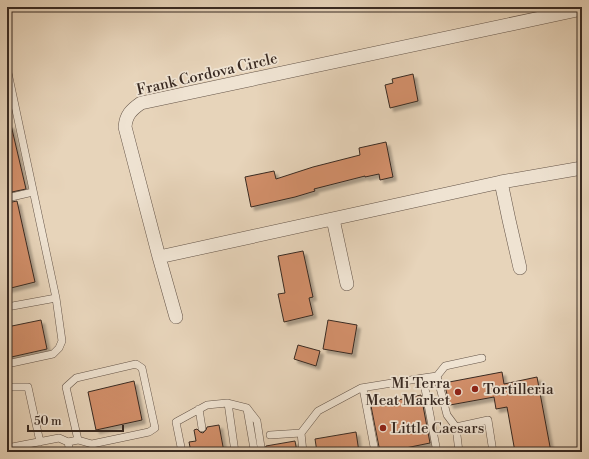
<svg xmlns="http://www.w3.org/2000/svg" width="589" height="459" viewBox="0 0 589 459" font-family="'Libre Bodoni',serif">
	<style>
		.building { fill: #d28f6a; stroke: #392a22; filter: url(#shadow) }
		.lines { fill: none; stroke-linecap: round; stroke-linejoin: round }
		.service-casing { stroke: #645448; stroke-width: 8 }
		.minor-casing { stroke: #645448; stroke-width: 14 }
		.service { stroke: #efe3d2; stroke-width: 7 }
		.minor { stroke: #efe3d2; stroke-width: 13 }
		.poi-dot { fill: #8f2418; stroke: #efe3d2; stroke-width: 1.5 }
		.labels { text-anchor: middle; stroke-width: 3.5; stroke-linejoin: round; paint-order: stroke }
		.street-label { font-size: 15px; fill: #392a22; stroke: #efe3d2 }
		.poi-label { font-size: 15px; fill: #392a22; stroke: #efe3d2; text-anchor: start }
	</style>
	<defs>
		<filter id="shadow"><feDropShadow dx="3.5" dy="3.5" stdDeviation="1" flood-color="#0004"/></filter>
	</defs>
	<rect width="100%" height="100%" fill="#e7d4ba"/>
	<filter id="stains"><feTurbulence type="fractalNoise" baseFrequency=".005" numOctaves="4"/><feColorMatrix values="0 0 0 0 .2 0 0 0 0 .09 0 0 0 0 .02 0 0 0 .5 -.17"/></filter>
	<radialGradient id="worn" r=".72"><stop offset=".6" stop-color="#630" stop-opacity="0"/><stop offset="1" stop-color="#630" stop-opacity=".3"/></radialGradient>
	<!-- building -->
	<path class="building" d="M 413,74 L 418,101 L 390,108 L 385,85 L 393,83 L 392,79 Z
		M 11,125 L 26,189 L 7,193 L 7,126 Z
		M 386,142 L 393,177 L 380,180 L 379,174 L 365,177 L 365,176 L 314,189 L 315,191 L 295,197 L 251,207 L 245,177 L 274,171 L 276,179 L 313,167 L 360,155 L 359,148 Z
		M 17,201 L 35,282 L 7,289 L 7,203 Z
		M 303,251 L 313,297 L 309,298 L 313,315 L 284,322 L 278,294 L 285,293 L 278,256 Z
		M 41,320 L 47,349 L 7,358 L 7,327 Z
		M 328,320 L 357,325 L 352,354 L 323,349 Z
		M 298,345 L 320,351 L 316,366 L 294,359 Z
		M 502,372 L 504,384 L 537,377 L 551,452 L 515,452 L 507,407 L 496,409 L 494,397 L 450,405 L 444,383 Z
		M 134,381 L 142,420 L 96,430 L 88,392 Z
		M 421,395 L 430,443 L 386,452 L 380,452 L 371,406 Z
		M 219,425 L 224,452 L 191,452 L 189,442 L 196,441 L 194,430 L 197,429 L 200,432 L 203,433 L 206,430 L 207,427 Z
		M 356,432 L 359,452 L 317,452 L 315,439 Z
		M 295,441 L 297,452 L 264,452 L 266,446 Z"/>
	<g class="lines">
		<!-- service casing -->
		<g class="service-casing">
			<path id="service" d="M 7,68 L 56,298
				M 7,198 L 33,192
				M 7,307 L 56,298 L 62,341 L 59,348 L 53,354 L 7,364
				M 437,376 L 445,366 L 482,358
				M 7,388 L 12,387 L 28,387 L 40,442
				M 363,388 L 375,452
				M 228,403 L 235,452
				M 199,409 L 202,428
				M 247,409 L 254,449
				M 270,435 L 301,433
				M 68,442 L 78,440 L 92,444 L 149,432 L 155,428 L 142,368 L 136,364 L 76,378 L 66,387 L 78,440
				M 7,448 L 59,438 L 68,442 L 70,452
				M 182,452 L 176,422 L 207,405 L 227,403 L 247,408 L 257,421 L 261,447
				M 303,452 L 301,433 L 318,411 L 361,388 L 423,378
				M 437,452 L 423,378 L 437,376 L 447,415 L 456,427
				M 459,452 L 456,427 L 488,420 L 493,452"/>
		</g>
		<!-- minor casing -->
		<g class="minor-casing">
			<path id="minor" d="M 501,182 L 509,220 L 520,268
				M 333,219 L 347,284
				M 159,257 L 501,182 L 582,168
				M 176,317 L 159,257 L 125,127 C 126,115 131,110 141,103 L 582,9"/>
		</g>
		<!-- service -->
		<use href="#service" class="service"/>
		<!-- minor -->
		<use href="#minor" class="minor"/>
	</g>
	<!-- markers -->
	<g class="poi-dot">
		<circle cx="475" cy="389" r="4"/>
		<circle cx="458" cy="392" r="4"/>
		<circle cx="383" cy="428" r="4"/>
	</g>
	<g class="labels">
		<!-- street labels -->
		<g class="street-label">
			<text transform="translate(207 74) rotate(-13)" y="5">Frank Cordova Circle</text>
		</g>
		<!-- poi labels -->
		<g class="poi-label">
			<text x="450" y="388" text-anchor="end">Mi Terra<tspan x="450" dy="17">Meat Market</tspan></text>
			<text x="483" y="394">Tortilleria</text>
			<text x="391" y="433">Little Caesars</text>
		</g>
	</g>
	<!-- margin -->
	<rect width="589" height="459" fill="none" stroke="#e7d4ba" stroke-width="24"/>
	<rect x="8" y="8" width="573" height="443" fill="none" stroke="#392a22" stroke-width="2"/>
	<rect x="12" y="12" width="565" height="435" fill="none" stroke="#392a22"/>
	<!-- scale -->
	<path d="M28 425v6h95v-6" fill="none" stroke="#392a22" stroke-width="2"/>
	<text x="34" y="425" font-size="12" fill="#392a22" stroke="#efe3d2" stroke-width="3" paint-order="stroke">50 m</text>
	<rect width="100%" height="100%" filter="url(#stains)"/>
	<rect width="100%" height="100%" fill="url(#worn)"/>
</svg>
